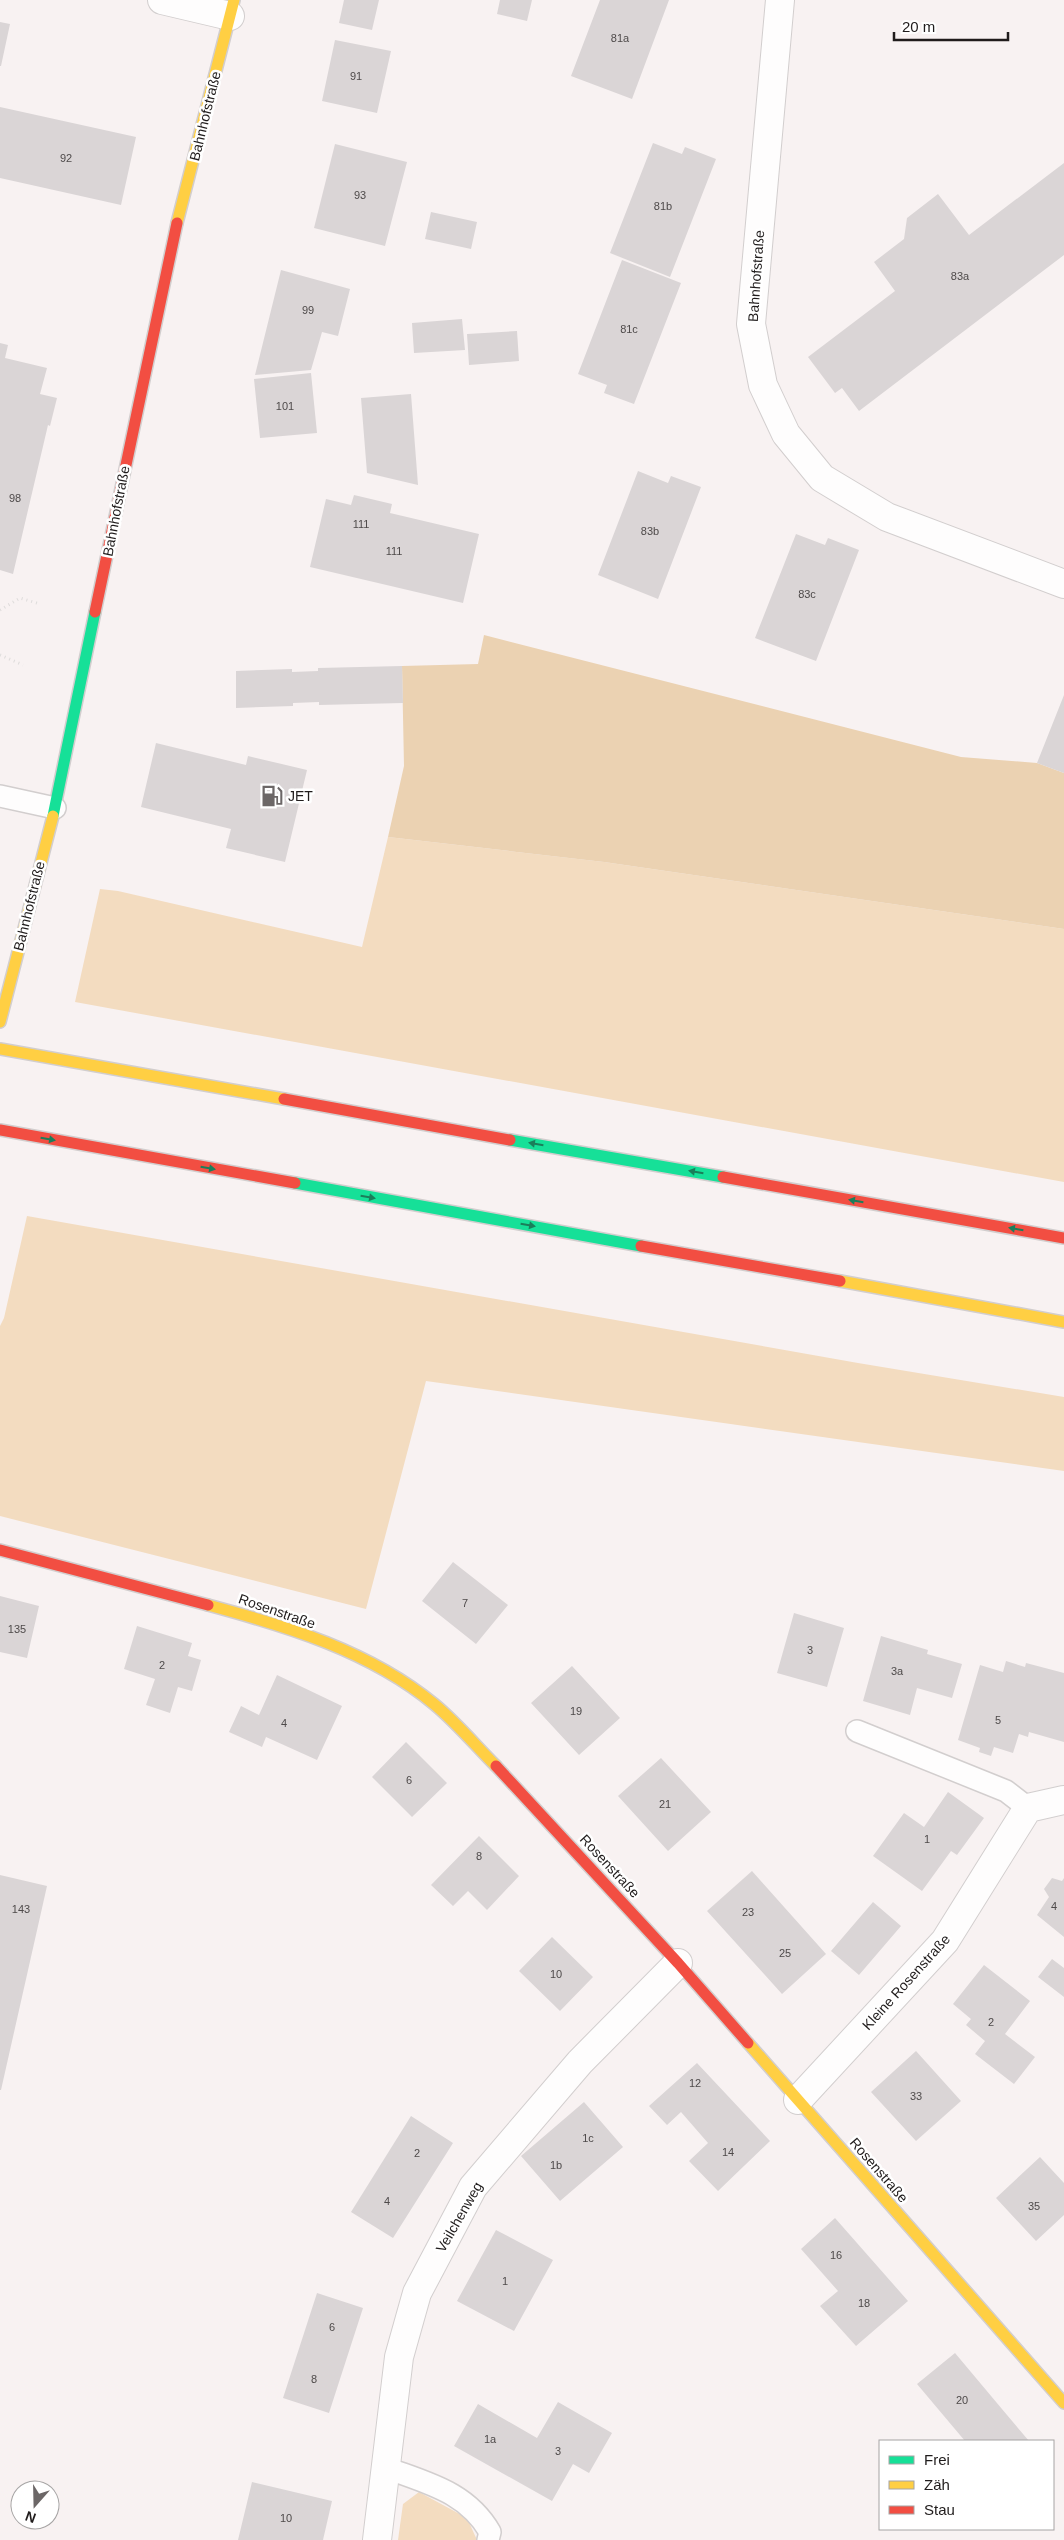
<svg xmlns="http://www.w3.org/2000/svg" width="1064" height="2540" viewBox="0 0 1064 2540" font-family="Arial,sans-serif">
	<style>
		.green { fill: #f3dcc0 }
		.forest { fill: #ebd2b2 }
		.building { fill: #dad5d6 }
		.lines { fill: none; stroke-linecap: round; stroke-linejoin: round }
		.lane-casing { stroke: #d2cece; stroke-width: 24 }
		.street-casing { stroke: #d2cece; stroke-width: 30 }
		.fast-casing { stroke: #d2cece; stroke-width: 14 }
		.slow-casing { stroke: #d2cece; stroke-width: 14 }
		.jam-casing { stroke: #d2cece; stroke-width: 14 }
		.path { stroke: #dedcdb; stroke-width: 3; stroke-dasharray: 1 4; stroke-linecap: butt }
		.lane { stroke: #fefdfd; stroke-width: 21 }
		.street { stroke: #fefdfd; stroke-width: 28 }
		.fast { stroke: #16e098; stroke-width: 11 }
		.slow { stroke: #ffcf43; stroke-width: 11 }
		.jam { stroke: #f24e42; stroke-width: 11 }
		.oneway { fill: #1b7e5a }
		.labels { text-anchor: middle; stroke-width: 5; stroke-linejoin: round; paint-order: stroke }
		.number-label { font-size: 11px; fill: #4e4a4a }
		.street-label { font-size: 14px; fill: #201c1c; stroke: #fff }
		.poi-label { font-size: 14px; fill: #201c1c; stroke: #fff; text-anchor: start }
	</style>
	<rect width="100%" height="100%" fill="#f8f2f2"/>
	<!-- green -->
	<path class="green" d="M 388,837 L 604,862 L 1064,929 L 1064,1182 L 75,1002 L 100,889 L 118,891 L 362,947 Z
		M 27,1216 L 858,1363 L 1064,1397 L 1064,1471 L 426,1381 L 366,1609 L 0,1516 L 0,1326 L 4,1318 Z
		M 419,2492 L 467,2518 L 477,2540 L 398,2540 L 403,2504 Z"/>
	<!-- forest -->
	<path class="forest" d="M 484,635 L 961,757 L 1037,763 L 1064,773 L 1064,929 L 604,862 L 388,837 L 404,766 L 402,666 L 478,664 Z"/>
	<!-- building -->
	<path class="building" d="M 344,0 L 379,0 L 372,30 L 339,23 Z
		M 500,0 L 532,0 L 527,21 L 497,14 Z
		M 600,0 L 669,0 L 632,99 L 571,76 Z
		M 0,22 L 10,24 L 1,66 L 0,66 Z
		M 335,40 L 391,51 L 377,113 L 322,101 Z
		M 0,107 L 136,137 L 121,205 L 0,178 Z
		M 653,143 L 682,154 L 685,147 L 716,159 L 670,277 L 610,253 Z
		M 335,144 L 407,162 L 385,246 L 314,228 Z
		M 1064,163 L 1064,255 L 859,411 L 842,388 L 835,393 L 808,357 L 895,291 L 874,262 L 904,239 L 907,218 L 938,194 L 969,235 Z
		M 431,212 L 477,222 L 471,249 L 425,239 Z
		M 622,260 L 681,283 L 634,404 L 604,393 L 607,385 L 578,374 Z
		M 281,270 L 350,289 L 338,336 L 322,332 L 311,370 L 255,375 Z
		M 462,319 L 465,350 L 414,353 L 412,323 Z
		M 517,331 L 519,361 L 469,365 L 467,334 Z
		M 0,343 L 8,345 L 5,358 L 47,368 L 40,394 L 57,398 L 50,426 L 48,425 L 13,574 L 0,570 Z
		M 311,373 L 317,433 L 260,438 L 254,379 Z
		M 411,394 L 418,485 L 367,473 L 361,398 Z
		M 638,471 L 668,483 L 671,476 L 701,487 L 658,599 L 598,575 Z
		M 354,495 L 392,504 L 390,513 L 479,534 L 463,603 L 310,567 L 326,499 L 351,505 Z
		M 796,534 L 825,545 L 828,538 L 859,550 L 816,661 L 755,638 Z
		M 402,666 L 403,703 L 319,705 L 319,702 L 293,703 L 293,706 L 236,708 L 236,671 L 292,669 L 292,672 L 318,671 L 318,668 Z
		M 1064,695 L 1064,773 L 1037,763 Z
		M 156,743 L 246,765 L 248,756 L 307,770 L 285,862 L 226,848 L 231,829 L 141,807 Z
		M 453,1562 L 508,1605 L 476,1644 L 422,1601 Z
		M 0,1596 L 39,1606 L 27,1658 L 0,1652 Z
		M 794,1613 L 844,1628 L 827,1687 L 777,1673 Z
		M 137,1626 L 192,1643 L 188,1656 L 201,1660 L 192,1691 L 178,1687 L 170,1713 L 146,1705 L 155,1679 L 124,1669 Z
		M 881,1636 L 928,1650 L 927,1654 L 962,1664 L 952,1698 L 917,1688 L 910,1715 L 863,1701 Z
		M 1006,1661 L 1025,1667 L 1026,1663 L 1064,1673 L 1064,1742 L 1029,1732 L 1028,1737 L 1019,1734 L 1013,1753 L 994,1747 L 991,1756 L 979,1752 L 980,1748 L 958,1740 L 980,1665 L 1003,1672 Z
		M 572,1666 L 620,1718 L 579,1755 L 531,1703 Z
		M 277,1675 L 342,1706 L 317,1760 L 266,1737 L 262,1747 L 229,1732 L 241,1706 L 259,1715 Z
		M 406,1742 L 447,1783 L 412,1817 L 372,1777 Z
		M 661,1758 L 711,1812 L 668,1851 L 618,1796 Z
		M 948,1792 L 984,1818 L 957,1855 L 951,1851 L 922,1891 L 873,1856 L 904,1813 L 924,1827 Z
		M 479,1836 L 519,1876 L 487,1910 L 468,1891 L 453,1906 L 431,1885 Z
		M 752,1871 L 826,1954 L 782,1994 L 707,1911 Z
		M 0,1875 L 47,1886 L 1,2090 L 0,2090 Z
		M 1052,1878 L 1062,1881 L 1064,1878 L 1064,1937 L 1037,1915 L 1049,1897 L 1044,1889 Z
		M 873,1902 L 901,1926 L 859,1975 L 831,1951 Z
		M 552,1937 L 593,1977 L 560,2011 L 519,1971 Z
		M 1052,1959 L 1064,1968 L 1064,1997 L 1038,1977 Z
		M 984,1965 L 1030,2001 L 1005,2034 L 1035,2057 L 1014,2084 L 975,2054 L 985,2041 L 966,2025 L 971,2019 L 953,2004 Z
		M 916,2051 L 961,2101 L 916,2141 L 871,2092 Z
		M 697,2063 L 770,2141 L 718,2191 L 689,2161 L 708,2143 L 681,2112 L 667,2125 L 649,2106 Z
		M 584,2102 L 623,2147 L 560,2201 L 521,2156 Z
		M 411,2116 L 453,2143 L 393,2238 L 351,2212 Z
		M 1040,2157 L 1064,2183 L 1064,2215 L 1036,2241 L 996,2198 Z
		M 835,2218 L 908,2301 L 856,2346 L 820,2306 L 838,2291 L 801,2249 Z
		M 496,2230 L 553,2260 L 514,2331 L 457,2301 Z
		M 317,2293 L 363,2308 L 329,2413 L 283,2398 Z
		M 955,2353 L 1007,2415 L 1029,2441 L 965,2441 L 917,2384 Z
		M 558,2402 L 612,2433 L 589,2473 L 573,2464 L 552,2501 L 454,2446 L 478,2404 L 537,2438 Z
		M 252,2482 L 332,2501 L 323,2540 L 238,2540 Z"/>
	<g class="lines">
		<!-- lane casing -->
		<g class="lane-casing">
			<path id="lane" d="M 0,796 L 55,808
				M 857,1731 L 1006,1791 L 1028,1808
				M 384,2467 C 426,2483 466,2491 490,2532 L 488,2540"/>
		</g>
		<!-- street casing -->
		<g class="street-casing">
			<path id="street" d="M 162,0 L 230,16
				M 780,0 L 751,324 L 763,385 L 786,434 L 822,478 L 887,517 L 1064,584
				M 798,2100 L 945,1941 L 1028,1808 L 1064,1800
				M 377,2540 L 399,2357 L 417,2293 L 473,2187 L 580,2062 L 678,1963"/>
		</g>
		<!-- fast casing -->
		<g class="fast-casing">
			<path id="fast" d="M 53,816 L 95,612
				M 510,1140 L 723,1177
				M 295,1183 L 641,1246"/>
		</g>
		<!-- slow casing -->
		<g class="slow-casing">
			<path id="slow" d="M 177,223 L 234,0
				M 0,1022 L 53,816
				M 0,1049 L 284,1099
				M 840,1281 L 1064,1322
				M 208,1605 C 286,1626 370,1651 434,1704 C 456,1722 475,1745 496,1766
				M 748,2043 L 1064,2403"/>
		</g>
		<!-- jam casing -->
		<g class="jam-casing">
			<path id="jam" d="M 95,612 L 177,223
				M 284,1099 L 510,1140
				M 0,1130 L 295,1183
				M 723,1177 L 1064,1238
				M 641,1246 L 840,1281
				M 0,1550 L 208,1605
				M 496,1766 L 678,1963 L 748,2043"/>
		</g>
		<!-- path -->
		<path class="path" d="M 0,610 L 20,598 L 40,604
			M 0,655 L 23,665"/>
		<!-- lane -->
		<use href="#lane" class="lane"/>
		<!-- street -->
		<use href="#street" class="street"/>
		<!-- fast -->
		<use href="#fast" class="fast"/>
		<!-- slow -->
		<use href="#slow" class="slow"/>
		<!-- jam -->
		<use href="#jam" class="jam"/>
	</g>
	<!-- one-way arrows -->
	<defs><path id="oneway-solid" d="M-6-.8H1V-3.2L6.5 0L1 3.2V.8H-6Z" transform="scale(1.25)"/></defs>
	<g class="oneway">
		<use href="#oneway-solid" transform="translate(48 1139) rotate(10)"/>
		<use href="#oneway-solid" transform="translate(536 1144) rotate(-170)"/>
		<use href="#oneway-solid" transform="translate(208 1168) rotate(10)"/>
		<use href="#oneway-solid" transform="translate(696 1172) rotate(-170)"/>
		<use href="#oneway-solid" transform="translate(368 1197) rotate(10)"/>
		<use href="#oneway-solid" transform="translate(856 1201) rotate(-170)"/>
		<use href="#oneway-solid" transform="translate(528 1225) rotate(10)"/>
		<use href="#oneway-solid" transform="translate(1016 1229) rotate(-170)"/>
	</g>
	<!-- icons -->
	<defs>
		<g id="fuel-bare" transform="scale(1.725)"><path d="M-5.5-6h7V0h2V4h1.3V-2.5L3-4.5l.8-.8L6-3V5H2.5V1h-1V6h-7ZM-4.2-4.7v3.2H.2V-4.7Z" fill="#6c6767" stroke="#fff" stroke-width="2.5" paint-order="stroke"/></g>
	</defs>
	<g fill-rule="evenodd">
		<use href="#fuel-bare" x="272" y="796"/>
	</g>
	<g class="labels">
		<!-- number labels -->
		<g class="number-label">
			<text x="620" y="42">81a</text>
			<text x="356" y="80">91</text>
			<text x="66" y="162">92</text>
			<text x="360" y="199">93</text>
			<text x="663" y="210">81b</text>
			<text x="960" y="280">83a</text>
			<text x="308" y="314">99</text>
			<text x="629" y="333">81c</text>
			<text x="285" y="410">101</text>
			<text x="15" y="502">98</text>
			<text x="361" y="528">111</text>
			<text x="650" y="535">83b</text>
			<text x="394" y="555">111</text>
			<text x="807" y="598">83c</text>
			<text x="465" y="1607">7</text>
			<text x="17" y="1633">135</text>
			<text x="810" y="1654">3</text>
			<text x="162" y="1669">2</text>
			<text x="897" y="1675">3a</text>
			<text x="576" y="1715">19</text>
			<text x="998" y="1724">5</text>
			<text x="284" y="1727">4</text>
			<text x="409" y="1784">6</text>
			<text x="665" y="1808">21</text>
			<text x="927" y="1843">1</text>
			<text x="479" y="1860">8</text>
			<text x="1054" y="1910">4</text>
			<text x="21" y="1913">143</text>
			<text x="748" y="1916">23</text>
			<text x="785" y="1957">25</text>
			<text x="556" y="1978">10</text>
			<text x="991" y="2026">2</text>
			<text x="695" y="2087">12</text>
			<text x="916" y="2100">33</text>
			<text x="588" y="2142">1c</text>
			<text x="728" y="2156">14</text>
			<text x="417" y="2157">2</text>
			<text x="556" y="2169">1b</text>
			<text x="387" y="2205">4</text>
			<text x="1034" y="2210">35</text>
			<text x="836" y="2259">16</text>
			<text x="505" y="2285">1</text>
			<text x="864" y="2307">18</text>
			<text x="332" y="2331">6</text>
			<text x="314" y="2383">8</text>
			<text x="962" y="2404">20</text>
			<text x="490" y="2443">1a</text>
			<text x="558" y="2455">3</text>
			<text x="286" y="2522">10</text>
		</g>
		<!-- street labels -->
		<g class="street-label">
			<text transform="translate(205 116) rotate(-76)" y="5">Bahnhofstraße</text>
			<text transform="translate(756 276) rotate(-86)" y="5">Bahnhofstraße</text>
			<text transform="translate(116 511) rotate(-79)" y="5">Bahnhofstraße</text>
			<text transform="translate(29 906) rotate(-76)" y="5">Bahnhofstraße</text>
			<text transform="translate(277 1611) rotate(19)" y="5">Rosenstraße</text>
			<text transform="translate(610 1866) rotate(47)" y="5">Rosenstraße</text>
			<text transform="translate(906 1982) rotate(-48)" y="5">Kleine Rosenstraße</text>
			<text transform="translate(879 2170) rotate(49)" y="5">Rosenstraße</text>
			<text transform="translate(459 2217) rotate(-60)" y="5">Veilchenweg</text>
		</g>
		<!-- poi labels -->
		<g class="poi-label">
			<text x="288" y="801">JET</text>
		</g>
	</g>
	<!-- legend -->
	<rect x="879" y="2440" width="175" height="90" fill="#ffffff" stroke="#a6a4a4"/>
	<rect x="889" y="2456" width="25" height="8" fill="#16e098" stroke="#a6a4a4"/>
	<text x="924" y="2465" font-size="15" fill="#201c1c">Frei</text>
	<rect x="889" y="2481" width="25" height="8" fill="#ffcf43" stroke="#a6a4a4"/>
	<text x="924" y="2490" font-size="15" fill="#201c1c">Zäh</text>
	<rect x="889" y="2506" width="25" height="8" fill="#f24e42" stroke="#a6a4a4"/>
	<text x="924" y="2515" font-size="15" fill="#201c1c">Stau</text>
	<!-- north arrow -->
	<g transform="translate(35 2505) rotate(200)"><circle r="24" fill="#ffffff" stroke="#a6a4a4"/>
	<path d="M0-4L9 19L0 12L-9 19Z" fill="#6c6767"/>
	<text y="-8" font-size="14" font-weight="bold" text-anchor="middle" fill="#201c1c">N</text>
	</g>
	<!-- scale -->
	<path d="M894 32v8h114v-8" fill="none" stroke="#201c1c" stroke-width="2.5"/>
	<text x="902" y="32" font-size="15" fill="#201c1c" stroke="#ffffff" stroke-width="4" paint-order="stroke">20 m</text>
</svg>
